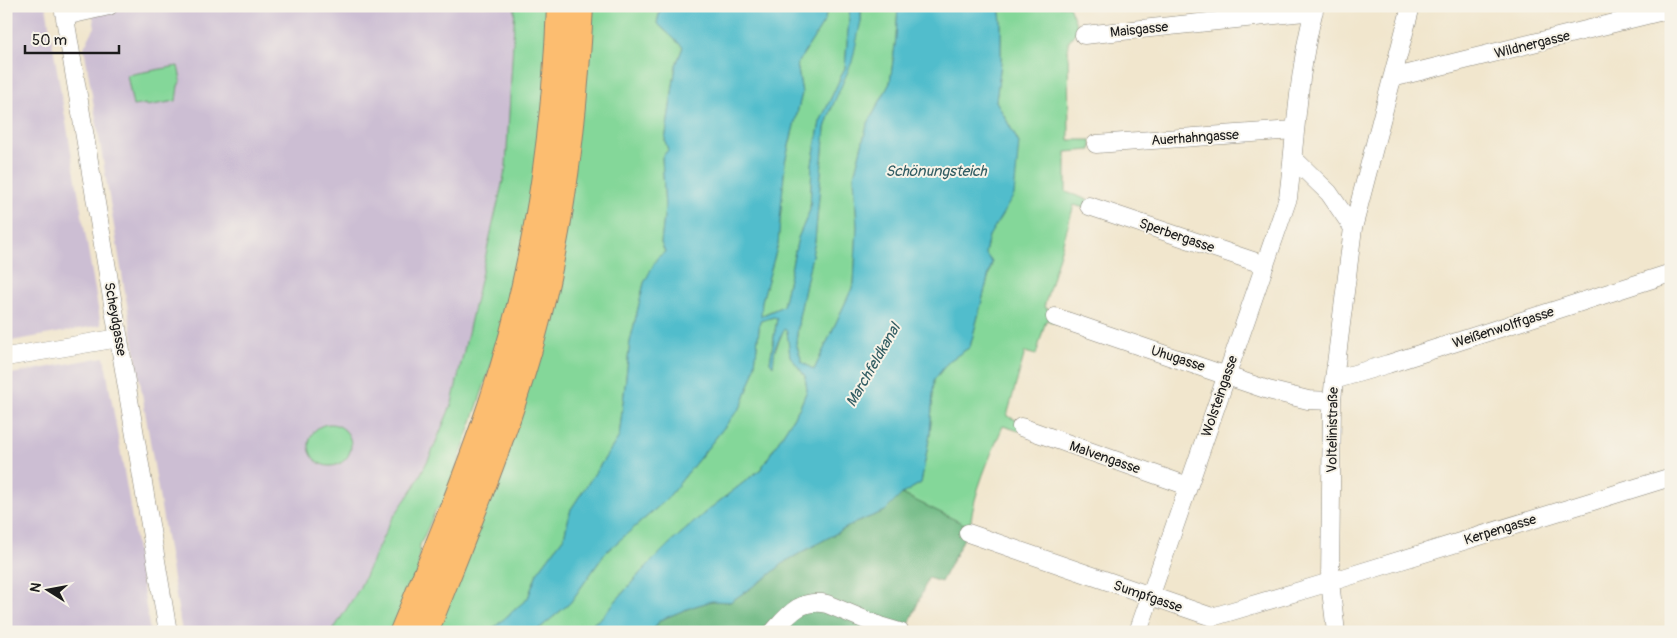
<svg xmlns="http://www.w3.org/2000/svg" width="1677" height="638" viewBox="0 0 1677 638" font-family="Pangolin,sans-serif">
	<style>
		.industrial { fill: #ccbed3 }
		.green { fill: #84d799; stroke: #507a5a }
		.forest { fill: #6bb881; stroke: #446a4e }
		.water { fill: #51bdcc; stroke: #366c74 }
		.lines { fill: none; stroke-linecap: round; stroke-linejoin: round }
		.minor-casing { stroke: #868174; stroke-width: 19 }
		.highway-casing { stroke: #868174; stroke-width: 28 }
		.minor { stroke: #fff; stroke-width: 18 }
		.highway { stroke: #fcbd6f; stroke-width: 26 }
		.labels { text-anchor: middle; stroke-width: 4; stroke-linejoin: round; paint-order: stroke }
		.street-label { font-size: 14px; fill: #1c1c1c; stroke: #f7f3e8 }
		.water-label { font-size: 15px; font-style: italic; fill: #315c62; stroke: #f7f3e8 }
	</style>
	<rect width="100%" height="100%" fill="#f7f3e8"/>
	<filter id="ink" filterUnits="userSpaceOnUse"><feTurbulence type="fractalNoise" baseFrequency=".02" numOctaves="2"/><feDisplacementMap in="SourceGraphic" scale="10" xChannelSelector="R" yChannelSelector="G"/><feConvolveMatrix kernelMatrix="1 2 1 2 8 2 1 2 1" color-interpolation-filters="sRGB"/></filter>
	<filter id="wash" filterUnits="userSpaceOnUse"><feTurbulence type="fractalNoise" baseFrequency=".0096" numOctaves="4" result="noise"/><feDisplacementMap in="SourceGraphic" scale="20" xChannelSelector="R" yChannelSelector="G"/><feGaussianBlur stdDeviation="1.12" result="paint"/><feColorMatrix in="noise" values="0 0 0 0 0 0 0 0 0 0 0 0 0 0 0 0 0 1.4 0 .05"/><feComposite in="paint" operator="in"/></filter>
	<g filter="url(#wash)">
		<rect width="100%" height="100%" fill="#f1e6cd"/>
		<!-- industrial -->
		<path class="industrial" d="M 6,6 L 46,6 L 101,325 L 6,342 Z
			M 91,6 L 515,6 L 506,167 L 452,403 L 431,454 L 414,487 L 390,522 L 359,589 L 332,632 L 182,632 L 84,47 L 95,27 Z
			M 104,357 L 129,500 L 150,632 L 6,632 L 6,375 Z"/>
		<!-- green -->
		<path class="green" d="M 515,6 L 552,6 L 545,116 L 511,307 L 444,504 L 436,510 L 420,545 L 418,572 L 393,632 L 332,632 L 359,589 L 390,522 L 414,487 L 431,454 L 452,403 L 506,167 Z
			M 589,6 L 661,6 L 657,23 L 683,47 L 676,65 L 665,141 L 668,150 L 662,157 L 665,208 L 661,243 L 665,252 L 644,283 L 630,342 L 619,437 L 571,509 L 564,537 L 537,573 L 528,598 L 489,632 L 436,632 Z
			M 827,6 L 850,6 L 845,68 L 820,122 L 812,164 L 810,210 L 798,238 L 783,306 L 760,316 L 762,301 L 778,244 L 785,162 L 802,93 L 797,64 L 825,20 Z
			M 861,6 L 898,6 L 896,38 L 890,83 L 867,125 L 854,176 L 857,226 L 854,284 L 814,370 L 802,362 L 796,343 L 799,317 L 815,241 L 825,128 L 861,21 Z
			M 999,6 L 1069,6 L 1078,29 L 1068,42 L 1069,140 L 1091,140 L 1091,150 L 1066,152 L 1066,192 L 1091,201 L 1088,209 L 1074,205 L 1044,307 L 1060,314 L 1057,323 L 1046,320 L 1036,355 L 1025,352 L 1007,416 L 1023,423 L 1019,431 L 1003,426 C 989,459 974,491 970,527 L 902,494 L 921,483 L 930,434 L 934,380 L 949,361 L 970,347 L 992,263 L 985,253 L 989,236 L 999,218 L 1019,143 L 996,101 L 1001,62 L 1001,21 Z
			M 178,66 L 181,80 L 178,86 L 176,101 L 146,106 L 146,104 L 133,106 L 127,75 Z
			M 774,317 L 777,318 L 770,362 L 784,329 L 787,331 L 790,356 L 805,376 L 807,390 L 800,407 L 761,469 L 708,510 L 668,545 L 641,572 L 601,618 L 581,632 L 533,632 L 540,628 L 570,603 L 606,552 L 666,500 L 742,405 L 754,372 L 760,321 Z
			M309 445a21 21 0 1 1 42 0a21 21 0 1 1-42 0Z"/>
		<!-- forest -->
		<path class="forest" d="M 902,494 L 970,527 L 941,582 L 928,578 L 906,632 L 652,632 L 660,620 L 692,607 L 712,601 L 730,602 L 767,577 L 786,561 L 855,523 L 885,511 Z"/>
		<!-- water -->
		<path class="water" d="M 661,6 L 827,6 L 825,20 L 797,64 L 802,93 L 785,162 L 778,244 L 762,301 L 761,316 L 783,306 L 798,238 L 810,210 L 812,164 L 820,122 L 845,68 L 850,6 L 861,6 L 861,21 L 852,62 L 832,107 L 825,128 L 815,241 L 799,317 L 796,343 L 802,362 L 814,370 L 854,284 L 857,226 L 854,176 L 867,125 L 890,83 L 896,38 L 898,6 L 999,6 L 1001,21 L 1001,62 L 996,101 L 1019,143 L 1014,195 L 989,236 L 985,253 L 992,262 L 970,347 L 949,361 L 934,380 L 930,434 L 921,483 L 902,494 L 885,511 L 855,523 L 786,561 L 767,577 L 730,602 L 712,601 L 692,607 L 660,620 L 652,632 L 581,632 L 601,618 L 641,572 L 668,545 L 708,510 L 761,469 L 800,407 L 807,390 L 805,376 L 790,356 L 787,331 L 784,329 L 775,348 L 773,366 L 770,362 L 777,319 L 774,317 L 760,321 L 754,372 L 742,405 L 666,500 L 606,552 L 570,603 L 540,628 L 533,632 L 489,632 L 528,598 L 537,573 L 564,537 L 571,509 L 619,437 L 630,342 L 644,283 L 657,258 L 665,252 L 661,243 L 665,208 L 662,157 L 668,150 L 665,141 L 676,65 L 683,47 L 657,23 Z"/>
	</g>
	<g filter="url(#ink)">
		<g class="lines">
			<!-- minor casing -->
			<g class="minor-casing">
				<path id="minor" d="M 63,6 L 168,632
					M 65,16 L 109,6
					M 1084,35 L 1314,11
					M 1392,78 L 1671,9
					M 1096,144 L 1294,130
					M 1293,158 L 1329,193 L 1353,228
					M 1089,206 L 1265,265
					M 1055,317 L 1268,390 L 1308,400 L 1332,401
					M 6,357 L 119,338
					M 1334,380 L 1388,364 L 1671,273
					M 1021,427 L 1188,486
					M 968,533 L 1212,617 L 1330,582 L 1671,477
					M 773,632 C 789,614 801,598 827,604 L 880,626 L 900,632
					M 1138,632 L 1288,198 C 1296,135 1298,69 1315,6
					M 1336,632 L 1330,582 L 1332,401 L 1334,380 L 1353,228 L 1411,6"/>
			</g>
			<!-- highway casing -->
			<g class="highway-casing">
				<path id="highway" d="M 403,632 C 434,556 466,480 492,403 C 535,275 555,141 560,6
					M 425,632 C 466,528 510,425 538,316 C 564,214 575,111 580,6"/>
			</g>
			<!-- minor -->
			<use href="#minor" class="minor"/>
			<!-- highway -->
			<use href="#highway" class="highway"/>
		</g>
	</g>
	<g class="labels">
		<!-- street labels -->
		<g class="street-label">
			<text transform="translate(1139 29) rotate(-6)" y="5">Maisgasse</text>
			<text transform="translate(1532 44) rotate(-14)" y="5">Wildnergasse</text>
			<text transform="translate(1195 137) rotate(-4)" y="5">Auerhahngasse</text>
			<text transform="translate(1177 235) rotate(19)" y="5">Sperbergasse</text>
			<text transform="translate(116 319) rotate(80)" y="5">Scheydgasse</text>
			<text transform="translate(1503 327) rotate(-18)" y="5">Weißenwolffgasse</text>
			<text transform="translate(1178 358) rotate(18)" y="5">Uhugasse</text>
			<text transform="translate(1219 396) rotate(-71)" y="5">Wolsteingasse</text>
			<text transform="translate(1332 430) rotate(-89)" y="5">Voltelinistraße</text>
			<text transform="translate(1105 457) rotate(19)" y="5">Malvengasse</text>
			<text transform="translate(1500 529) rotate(-17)" y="5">Kerpengasse</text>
			<text transform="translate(1148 596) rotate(19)" y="5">Sumpfgasse</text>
		</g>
		<!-- water labels -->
		<g class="water-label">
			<text x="936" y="176">Schönungsteich</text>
			<text transform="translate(873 365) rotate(-60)" y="5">Marchfeldkanal</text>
		</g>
	</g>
	<!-- margin -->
	<rect width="1677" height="638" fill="none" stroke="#f7f3e8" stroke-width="25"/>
	<!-- north arrow -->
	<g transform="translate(48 590) rotate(281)" stroke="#f7f3e8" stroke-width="4" paint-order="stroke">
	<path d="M0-4L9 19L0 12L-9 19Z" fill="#1c1c1c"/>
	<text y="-8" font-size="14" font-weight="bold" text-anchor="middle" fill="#1c1c1c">N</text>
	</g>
	<!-- scale -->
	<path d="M25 45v8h94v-8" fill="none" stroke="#1c1c1c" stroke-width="2.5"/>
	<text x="32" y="45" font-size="15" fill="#1c1c1c" stroke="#f7f3e8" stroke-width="4" paint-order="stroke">50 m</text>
</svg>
